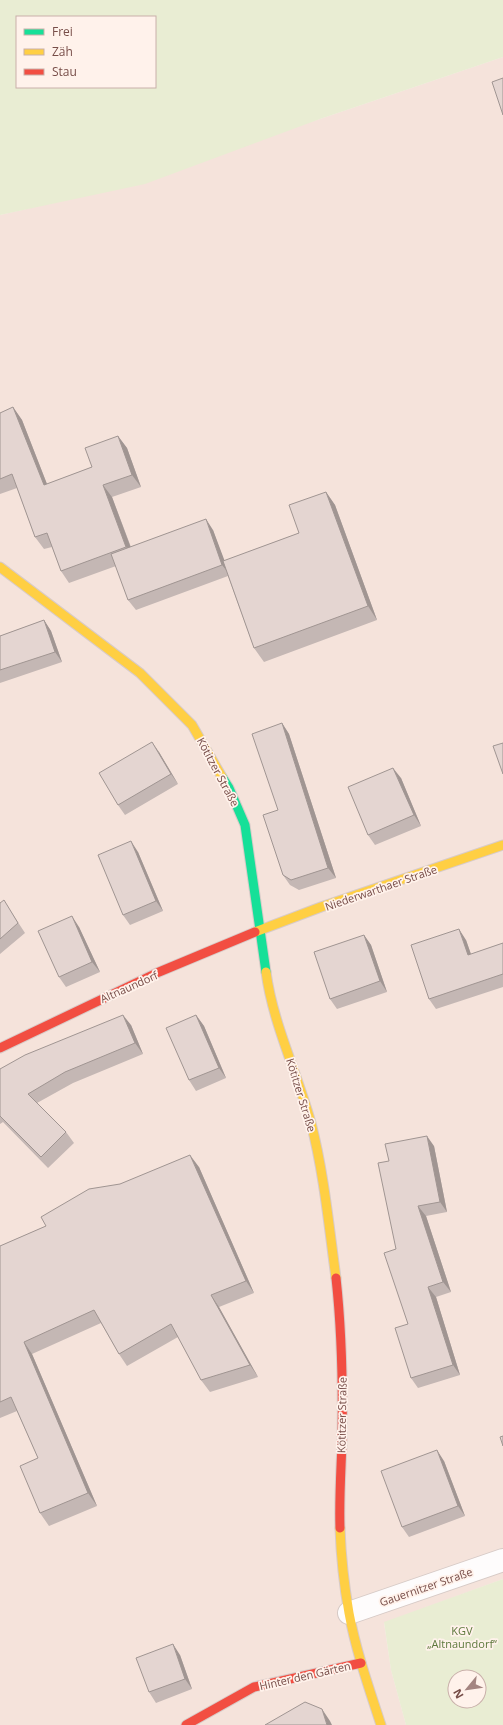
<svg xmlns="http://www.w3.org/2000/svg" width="503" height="1725" viewBox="0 0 503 1725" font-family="'Open Sans',sans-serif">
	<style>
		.residential { fill: #f5e3db }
		.green { fill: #e9edd3; fill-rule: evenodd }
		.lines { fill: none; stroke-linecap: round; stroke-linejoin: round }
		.street-casing { stroke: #d6cac6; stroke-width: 24 }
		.fast-casing { stroke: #d8cbc8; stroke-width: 11 }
		.slow-casing { stroke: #d8cbc8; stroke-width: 11 }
		.jam-casing { stroke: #d8cbc8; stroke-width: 11 }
		.street { stroke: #fefcfc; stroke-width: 22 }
		.fast { stroke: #16e098; stroke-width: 9 }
		.slow { stroke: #ffcf43; stroke-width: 9 }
		.jam { stroke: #f24e42; stroke-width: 9 }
		.wall { fill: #c4b7b4 }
		.shaded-wall { fill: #a09592 }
		.building { fill: #e4d5d1; stroke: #a09592 }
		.labels { text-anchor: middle; stroke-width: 3.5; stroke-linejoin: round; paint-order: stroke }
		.street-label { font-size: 11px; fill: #774d48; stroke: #fff2eb }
		.park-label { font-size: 11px; fill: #5d783c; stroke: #fff2eb }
	</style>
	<rect width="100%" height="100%" fill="#f7eeea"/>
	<!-- residential -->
	<path class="residential" d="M 503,57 L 503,1579 L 384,1623 L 391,1670 L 406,1725 L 0,1725 L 0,215 L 35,207 L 320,119 Z"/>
	<!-- green -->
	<path class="green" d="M 0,0 L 503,0 L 503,57 L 320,119 L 145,184 L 0,215 ZM 17,17 L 155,17 L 155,87 L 17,87 Z
		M 503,1579 L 503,1725 L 406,1725 L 391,1670 L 384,1622 ZM 455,1677 L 479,1677 L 479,1701 L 455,1701 Z"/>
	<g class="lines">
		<!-- street casing -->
		<g class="street-casing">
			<path id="street" d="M 349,1613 L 503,1560"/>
		</g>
		<!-- fast casing -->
		<g class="fast-casing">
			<path id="fast" d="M 222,777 L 229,788 L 245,825 L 266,972"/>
		</g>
		<!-- slow casing -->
		<g class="slow-casing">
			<path id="slow" d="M 0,567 L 140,673 L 192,725 L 222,777
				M 255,932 L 321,907 L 503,845
				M 266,972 C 273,1024 297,1072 311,1123 C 324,1173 329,1227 336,1278
				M 340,1528 C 341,1556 344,1585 349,1613 C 356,1651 369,1688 381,1725"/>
		</g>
		<!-- jam casing -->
		<g class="jam-casing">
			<path id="jam" d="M 0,1048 L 159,972 L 255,932
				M 336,1278 C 342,1333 343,1388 342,1442 C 341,1471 339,1499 340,1528
				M 186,1725 L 254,1687 L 361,1663"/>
		</g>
		<!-- street -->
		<use href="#street" class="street"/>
		<!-- fast -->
		<use href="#fast" class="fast"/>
		<!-- slow -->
		<use href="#slow" class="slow"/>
		<!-- jam -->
		<use href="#jam" class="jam"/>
	</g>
	<!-- wall -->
	<path class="wall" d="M 13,407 L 22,420 L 47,484 L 92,467 L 118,436 L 127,448 L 141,487 L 112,497 L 131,547 L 213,530 L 224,561 L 299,533 L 326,492 L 335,505 L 377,620 L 264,662 L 254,648 L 228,576 L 136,610 L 128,600 L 116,566 L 69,583 L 61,571 L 52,547 L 44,549 L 35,537 L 17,488 L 0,494 L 0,413 Z
		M 44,620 L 51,631 L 62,662 L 0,683 L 0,636 Z
		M 282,723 L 289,734 L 336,878 L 299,890 L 290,885 L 283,875 L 278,810 Z
		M 159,752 L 178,784 L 125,815 L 118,805 Z
		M 401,778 L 421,826 L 375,845 L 368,835 Z
		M 138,852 L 163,911 L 130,925 L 123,915 Z
		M 0,903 L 10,910 L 25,933 L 0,954 Z
		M 79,927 L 100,972 L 66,987 L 59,977 Z
		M 364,935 L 371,945 L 387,992 L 337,1009 L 330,999 Z
		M 466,940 L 471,954 L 503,943 L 503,987 L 436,1009 L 429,999 Z
		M 196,1015 L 204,1026 L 226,1078 L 196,1091 L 189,1080 Z
		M 131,1025 L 143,1054 L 73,1083 L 37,1103 L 66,1132 L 74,1143 L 48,1168 L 3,1122 L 0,1124 L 0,1069 Z
		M 434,1146 L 447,1212 L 426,1216 L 451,1292 L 436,1297 L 460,1375 L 418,1388 L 411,1378 L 408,1324 L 396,1249 L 389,1161 Z
		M 199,1167 L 254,1293 L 219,1307 L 258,1377 L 210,1392 L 201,1380 L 178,1337 L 127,1366 L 119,1354 L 101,1323 L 32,1354 L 97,1506 L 49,1526 L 40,1513 L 38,1458 L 17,1411 L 0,1418 L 0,1246 L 46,1226 L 120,1184 Z
		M 444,1461 L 465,1516 L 409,1537 L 402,1527 Z
		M 180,1655 L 192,1689 L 156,1703 L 149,1692 Z"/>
	<!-- shaded-wall -->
	<path class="shaded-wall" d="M 13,407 L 22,420 L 52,497 L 44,485 Z
		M 118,436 L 127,448 L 141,487 L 132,475 Z
		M 103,485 L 112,497 L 135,559 L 126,547 Z
		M 326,492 L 335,505 L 377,620 L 368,606 Z
		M 206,519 L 213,530 L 230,575 L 222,565 Z
		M 44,620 L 51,631 L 62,662 L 55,652 Z
		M 282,723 L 289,734 L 336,878 L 328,868 Z
		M 152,742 L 159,752 L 178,784 L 171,774 Z
		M 393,768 L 401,778 L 421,826 L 414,815 Z
		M 131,841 L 138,852 L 163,911 L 156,901 Z
		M 72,916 L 79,927 L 100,972 L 92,962 Z
		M 459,929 L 466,940 L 475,966 L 468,955 Z
		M 364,935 L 371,945 L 387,992 L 380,981 Z
		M 123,1015 L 131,1025 L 143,1054 L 135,1043 Z
		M 196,1015 L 204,1026 L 226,1078 L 219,1068 Z
		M 427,1136 L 434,1146 L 447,1212 L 440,1202 Z
		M 190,1155 L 199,1167 L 254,1293 L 246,1281 Z
		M 418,1206 L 426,1216 L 451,1292 L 443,1282 Z
		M 428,1287 L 436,1297 L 460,1375 L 453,1365 Z
		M 211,1295 L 219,1307 L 258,1377 L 250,1365 Z
		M 24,1342 L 32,1354 L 97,1506 L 88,1493 Z
		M 437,1450 L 444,1461 L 465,1516 L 458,1506 Z
		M 173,1644 L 180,1655 L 192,1689 L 185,1679 Z
		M 322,1709 L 330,1721 L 332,1725 L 327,1725 Z"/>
	<!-- building -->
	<path class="building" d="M 503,78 L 503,115 L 492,82 Z
		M 13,407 L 44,485 L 92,467 L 85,448 L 118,436 L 132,475 L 103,485 L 126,547 L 61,571 L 47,533 L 35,537 L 12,474 L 0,479 L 0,413 Z
		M 326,492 L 368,606 L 254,648 L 223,561 L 299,533 L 289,505 Z
		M 206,519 L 222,565 L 128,600 L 111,554 Z
		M 44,620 L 55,652 L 0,670 L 0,636 Z
		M 282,723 L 328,868 L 291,880 L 283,875 L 263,815 L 278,810 L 252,734 Z
		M 152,742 L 171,774 L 118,805 L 99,773 Z
		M 503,743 L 503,774 L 493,746 Z
		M 393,768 L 414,815 L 368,835 L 348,787 Z
		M 131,841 L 156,901 L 123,915 L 98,855 Z
		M 4,900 L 18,923 L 0,939 L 0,903 Z
		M 72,916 L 92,962 L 59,977 L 38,931 Z
		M 459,929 L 468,955 L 503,943 L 503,974 L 429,999 L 411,945 Z
		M 364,935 L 380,981 L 330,999 L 314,952 Z
		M 123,1015 L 135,1043 L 65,1072 L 28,1094 L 66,1132 L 41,1157 L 0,1116 L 0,1069 L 25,1055 Z
		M 196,1015 L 219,1068 L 189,1080 L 166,1028 Z
		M 427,1136 L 440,1202 L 418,1206 L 443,1282 L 428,1287 L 453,1365 L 411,1378 L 395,1328 L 408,1324 L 384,1253 L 396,1249 L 378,1163 L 389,1161 L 385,1144 Z
		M 190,1155 L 246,1281 L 211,1295 L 250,1365 L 201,1380 L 171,1324 L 119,1354 L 94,1310 L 24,1342 L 88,1493 L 40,1513 L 20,1466 L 38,1458 L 11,1397 L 0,1402 L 0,1246 L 46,1226 L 41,1217 L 89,1189 L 120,1184 Z
		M 503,1436 L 503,1446 L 500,1437 Z
		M 437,1450 L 458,1506 L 402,1527 L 381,1471 Z
		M 173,1644 L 185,1679 L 149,1692 L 136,1658 Z
		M 305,1702 L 322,1709 L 327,1725 L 265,1725 Z"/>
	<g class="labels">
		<!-- street labels -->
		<g class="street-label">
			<text transform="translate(218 772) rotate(62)" y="4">Kötitzer Straße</text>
			<text transform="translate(381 888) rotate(-19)" y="4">Niederwarthaer Straße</text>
			<text transform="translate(129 987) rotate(-24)" y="4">Altnaundorf</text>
			<text transform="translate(301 1095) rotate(73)" y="4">Kötitzer Straße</text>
			<text transform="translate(342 1415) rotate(-89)" y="4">Kötitzer Straße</text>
			<text transform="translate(426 1587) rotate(-19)" y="4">Gauernitzer Straße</text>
			<text transform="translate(305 1676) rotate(-13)" y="4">Hinter den Gärten</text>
		</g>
		<!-- park labels -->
		<g class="park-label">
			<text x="462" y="1635">KGV<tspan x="462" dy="13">„Altnaundorf“</tspan></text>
		</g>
	</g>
	<!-- legend -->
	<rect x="16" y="16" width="140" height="72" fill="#fff2eb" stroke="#c9b0aa"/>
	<rect x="24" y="29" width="20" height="6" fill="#16e098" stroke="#c9b0aa"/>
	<text x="52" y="36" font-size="12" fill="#774d48">Frei</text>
	<rect x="24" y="49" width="20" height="6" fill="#ffcf43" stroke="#c9b0aa"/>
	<text x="52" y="56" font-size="12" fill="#774d48">Zäh</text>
	<rect x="24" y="69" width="20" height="6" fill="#f24e42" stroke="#c9b0aa"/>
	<text x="52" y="76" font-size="12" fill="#774d48">Stau</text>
	<!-- north arrow -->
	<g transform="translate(467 1689) rotate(241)"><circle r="19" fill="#fff2eb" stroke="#c9b0aa"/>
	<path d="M0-3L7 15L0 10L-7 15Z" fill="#a48581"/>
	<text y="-6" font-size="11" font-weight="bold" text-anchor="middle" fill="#774d48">N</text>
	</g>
</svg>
